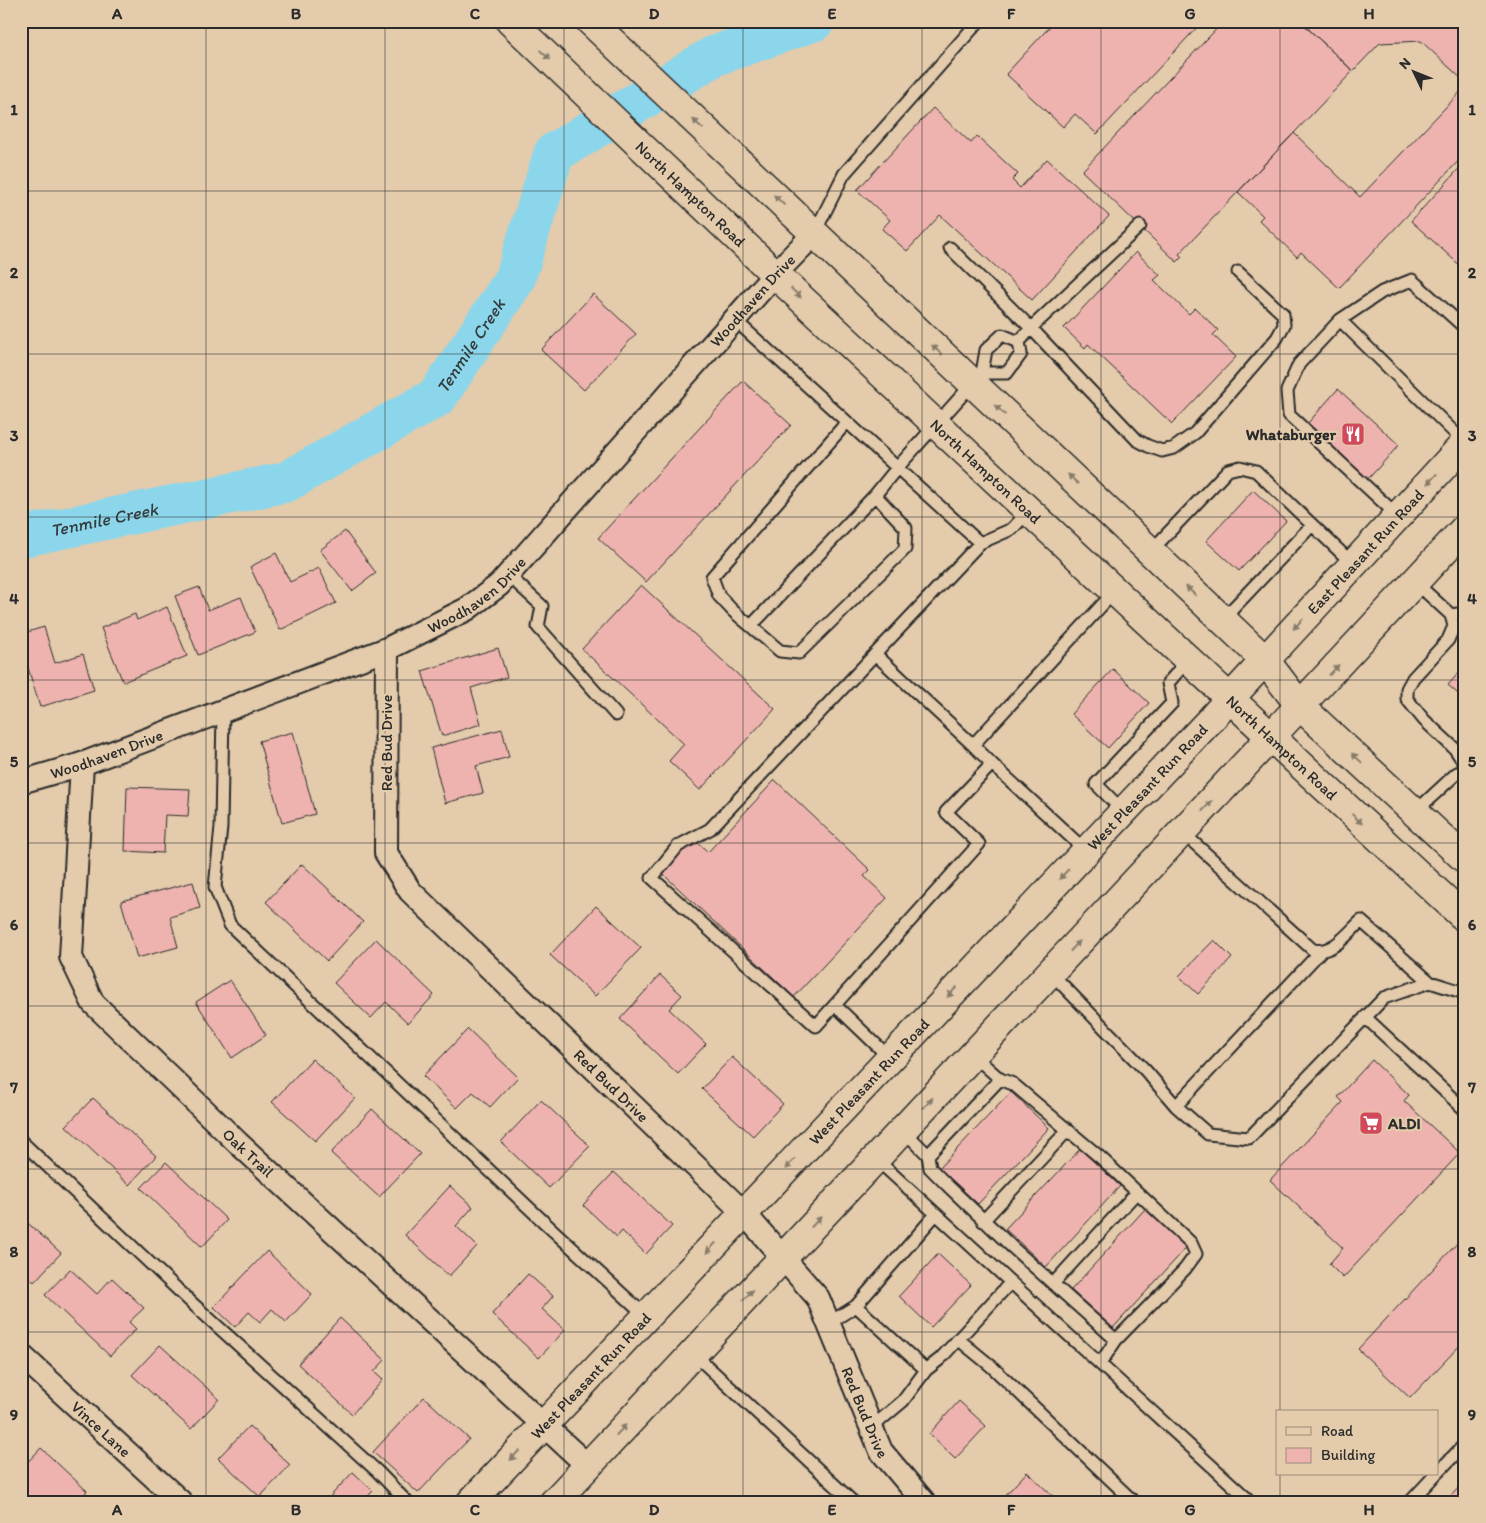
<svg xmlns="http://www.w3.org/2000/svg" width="1486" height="1523" viewBox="0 0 1486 1523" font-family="Itim,sans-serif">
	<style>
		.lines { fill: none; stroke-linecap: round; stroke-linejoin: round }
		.river { stroke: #8cd6ec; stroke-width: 41 }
		.building { fill: #eeb3af; stroke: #2b2b2b }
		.lane-casing { stroke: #2b2b2b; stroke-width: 15 }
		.street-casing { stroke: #2b2b2b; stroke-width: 26 }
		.secondary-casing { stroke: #2b2b2b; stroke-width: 31 }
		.lane { stroke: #e3cbab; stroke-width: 11 }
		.street { stroke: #e3cbab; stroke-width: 22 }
		.secondary { stroke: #e3cbab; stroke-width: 28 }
		.oneway { fill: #877b6b }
		.grid { fill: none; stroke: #2b2b2b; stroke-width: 1; stroke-opacity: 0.55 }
		.labels { text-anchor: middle; stroke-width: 4.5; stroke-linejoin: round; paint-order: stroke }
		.street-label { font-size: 16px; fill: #2b2b2b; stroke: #e3cbab }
		.poi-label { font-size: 16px; font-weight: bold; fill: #2b2b2b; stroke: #e3cbab; text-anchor: end }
		.water-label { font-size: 18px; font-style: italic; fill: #353c3e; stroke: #e3cbab }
		.neatline { fill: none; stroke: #2b2b2b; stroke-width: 2 }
		.grid-label { font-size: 16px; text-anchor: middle; font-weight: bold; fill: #2b2b2b }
	</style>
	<rect width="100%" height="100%" fill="#e3cbab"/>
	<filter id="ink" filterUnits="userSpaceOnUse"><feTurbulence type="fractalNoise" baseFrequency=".02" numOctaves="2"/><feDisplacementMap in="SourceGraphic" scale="10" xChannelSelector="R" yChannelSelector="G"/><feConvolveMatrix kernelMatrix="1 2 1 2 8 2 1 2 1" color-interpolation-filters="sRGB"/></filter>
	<g filter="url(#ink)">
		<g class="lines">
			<!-- river -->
			<path class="river" id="s1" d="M 21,537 L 286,482 L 437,397 L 515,279 L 554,153 L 714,56 L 814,21"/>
		</g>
		<!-- building -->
		<path class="building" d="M 1055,21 L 1203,21 L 1097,134 L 1075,114 L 1063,127 L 1006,74 Z
			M 1224,21 L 1300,21 L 1353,71 L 1179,254 L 1182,257 L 1177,262 L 1082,171 Z
			M 1300,21 L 1465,21 L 1465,82 L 1421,41 L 1380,43 L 1353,71 Z
			M 1465,87 L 1465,154 L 1339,288 L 1301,252 L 1297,257 L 1259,220 L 1263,216 L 1238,192 L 1294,133 L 1360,197 Z
			M 933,108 L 971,143 L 977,136 L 1018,174 L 1012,180 L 1020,188 L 1047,159 L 1109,216 L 1032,300 L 940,215 L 907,251 L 882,229 L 890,220 L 857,190 Z
			M 1465,162 L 1465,270 L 1411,221 Z
			M 1136,252 L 1160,275 L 1154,280 L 1189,314 L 1195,308 L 1218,330 L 1213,335 L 1236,357 L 1172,424 L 1088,344 L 1085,348 L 1064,328 Z
			M 593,294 L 636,334 L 584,390 L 541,350 Z
			M 743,381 L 791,425 L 646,582 L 598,538 Z
			M 1338,389 L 1399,445 L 1368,479 L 1308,423 Z
			M 1253,490 L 1286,521 L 1239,571 L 1206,541 Z
			M 345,531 L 376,573 L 352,591 L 320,550 Z
			M 276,553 L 290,582 L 319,568 L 336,603 L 280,630 L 250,567 Z
			M 641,585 L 775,709 L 700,790 L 669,761 L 684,744 L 582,649 Z
			M 199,587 L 208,610 L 241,597 L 255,632 L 198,655 L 175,596 Z
			M 167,607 L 187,656 L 123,682 L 101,628 L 135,614 L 137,620 Z
			M 44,627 L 55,663 L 83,654 L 94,690 L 40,707 L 21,645 L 21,634 Z
			M 498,648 L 507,677 L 471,688 L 481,724 L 442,736 L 422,671 Z
			M 1465,666 L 1465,700 L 1448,685 Z
			M 1113,669 L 1149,703 L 1108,748 L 1071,714 Z
			M 502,729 L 509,757 L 476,766 L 483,793 L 445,803 L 431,748 Z
			M 293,732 L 315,814 L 282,823 L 259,741 Z
			M 775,780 L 870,870 L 864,876 L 887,898 L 794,997 L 662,873 L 694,839 L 708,852 Z
			M 127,787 L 190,789 L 188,816 L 165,815 L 163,853 L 125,851 Z
			M 302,864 L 363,922 L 327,961 L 266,902 Z
			M 193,882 L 200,908 L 170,917 L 178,947 L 137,958 L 121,901 Z
			M 596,906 L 641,948 L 595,996 L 550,955 Z
			M 376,939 L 434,995 L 408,1023 L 386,1002 L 371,1018 L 334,983 Z
			M 1214,940 L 1232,958 L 1198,994 L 1179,976 Z
			M 660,975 L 682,995 L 669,1009 L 706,1044 L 678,1074 L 620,1019 Z
			M 230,980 L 266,1035 L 232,1058 L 196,1002 Z
			M 468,1029 L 518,1077 L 490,1107 L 473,1092 L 457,1108 L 423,1076 Z
			M 732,1057 L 783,1104 L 753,1136 L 702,1089 Z
			M 312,1059 L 355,1098 L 315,1141 L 272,1102 Z
			M 1372,1060 L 1409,1095 L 1404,1101 L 1460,1153 L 1343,1278 L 1329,1264 L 1343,1248 L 1270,1180 L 1343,1102 L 1338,1097 Z
			M 1011,1092 L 1049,1128 L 978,1204 L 939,1168 Z
			M 93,1098 L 156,1156 L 129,1185 L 66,1126 Z
			M 541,1100 L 590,1146 L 549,1188 L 501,1142 Z
			M 372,1109 L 420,1154 L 379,1197 L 331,1153 Z
			M 1080,1149 L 1120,1186 L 1046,1267 L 1005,1229 Z
			M 166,1162 L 227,1220 L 202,1247 L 141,1188 Z
			M 614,1172 L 672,1226 L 646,1254 L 622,1231 L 617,1237 L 583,1205 Z
			M 450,1186 L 473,1207 L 456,1226 L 477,1246 L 449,1276 L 405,1235 Z
			M 1145,1209 L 1187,1247 L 1113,1328 L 1071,1290 Z
			M 21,1217 L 61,1253 L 34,1282 L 21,1270 Z
			M 1465,1235 L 1465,1340 L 1410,1398 L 1358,1349 Z
			M 267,1251 L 312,1294 L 286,1322 L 272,1309 L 260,1322 L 249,1312 L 235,1327 L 214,1307 Z
			M 938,1254 L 971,1285 L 931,1327 L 899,1296 Z
			M 70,1269 L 97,1294 L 112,1278 L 144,1308 L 129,1322 L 136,1329 L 110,1356 L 45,1295 Z
			M 528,1274 L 553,1296 L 542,1309 L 565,1330 L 539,1358 L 492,1314 Z
			M 340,1318 L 385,1360 L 374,1372 L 383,1380 L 352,1414 L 298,1364 Z
			M 160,1345 L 219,1399 L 191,1429 L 132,1375 Z
			M 424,1397 L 469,1439 L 418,1493 L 373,1452 Z
			M 959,1401 L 986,1426 L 955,1459 L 929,1434 Z
			M 249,1426 L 290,1465 L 260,1497 L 218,1458 Z
			M 41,1448 L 87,1491 L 77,1502 L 21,1502 L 21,1469 Z
			M 353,1472 L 373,1491 L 362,1502 L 325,1502 Z
			M 1027,1472 L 1057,1500 L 1055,1502 L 1000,1501 Z
			M 1465,1481 L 1465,1502 L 1445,1502 Z"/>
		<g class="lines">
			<!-- lane casing -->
			<g class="lane-casing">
				<path id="lane" d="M 814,234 L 844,174 L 979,21
					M 950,248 L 1031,328 L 1137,440 L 1148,446 L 1162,451 L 1174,448 L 1195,433 L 1277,338 L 1284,325 L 1283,314 L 1238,272
					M 735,320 L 980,543 L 710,829 L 678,846 L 652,878 L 816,1026 L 979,844 L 946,812 L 992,764 L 973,745 L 1115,591
					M 1340,320 L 1465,443
					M 982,373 L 1007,373 L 1021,354 L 1019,342 L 1031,328 L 1140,226
					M 847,422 L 712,577 L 719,596 L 733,611 L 780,651 L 799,653 L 905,549 L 906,528 L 875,495 L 897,468 L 982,373 L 986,350 L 1002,335 L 1019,342
					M 1398,516 L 1289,415 L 1287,391 L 1299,364 L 1340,320 L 1382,292 L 1412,280 L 1465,328
					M 980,543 L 1012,529 L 1029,511
					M 1150,552 L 1228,470 L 1240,467 L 1256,471 L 1353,564
					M 508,575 L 542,606 L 538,627 L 616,715
					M 1415,582 L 1451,615 L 1454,626 L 1448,640 L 1413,678 L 1407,689 L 1407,699 L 1424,720 L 1455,749 L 1465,764
					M 1451,615 L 1465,613
					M 1222,620 L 1312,525
					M 751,626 L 875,495
					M 875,654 L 973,745
					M 223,711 L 221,827 L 215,887 L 230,925 L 545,1223 L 646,1316
					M 992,764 L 1086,851
					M 1123,811 L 1096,784 L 1172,703 L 1168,683 L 1188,660
					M 1415,812 L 1457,773 L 1465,771
					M 1182,832 L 1313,950 C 1333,954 1347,934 1361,921 L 1430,982
					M 1050,972 L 1146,1071 L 1176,1106 L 1208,1134 L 1249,1138 L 1384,998 L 1430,982 L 1465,993
					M 836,1006 L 890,1058
					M 1365,1017 L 1465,1110
					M 1176,1106 L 1321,951
					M 903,1130 L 928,1155 L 930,1168 L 947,1185 L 1012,1247 L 1116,1340 L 1185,1269 L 1196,1254 L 1191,1243 L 1101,1158 L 1013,1084 L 1000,1079 L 973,1055
					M 21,1141 L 193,1304 L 378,1472 L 407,1502
					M 928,1155 L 1000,1079
					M 876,1159 L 1251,1502
					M 983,1221 L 1068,1130
					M 1053,1284 L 1137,1192
					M 856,1306 L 926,1370 L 940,1359 L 1011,1282
					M 829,1323 L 856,1306 L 936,1214
					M 958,1339 L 991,1366 L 1134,1502
					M 693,1353 L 853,1502
					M 1100,1364 L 1116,1340
					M 871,1428 L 903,1401 L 926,1370
					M 1437,1473 L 1465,1444
					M 1410,1502 L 1436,1474"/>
			</g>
			<!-- street casing -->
			<g class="street-casing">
				<g id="street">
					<path id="s2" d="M 387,649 L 386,853 L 410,891 L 744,1213 L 818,1298 L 881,1451 L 924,1502"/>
					<path id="s3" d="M 82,764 L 71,957 L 93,1003 L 238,1143 L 588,1466"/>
					<path id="s4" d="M 21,782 L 82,764 L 387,649 L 467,609 L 499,585 L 775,274 L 814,234"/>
					<path id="s5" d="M 21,1355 L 181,1502"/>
				</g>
			</g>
			<!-- secondary casing -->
			<g class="secondary-casing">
				<g id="secondary">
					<path id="s6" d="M 510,21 L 775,274 L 1465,918"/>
					<path d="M 590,21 L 1265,660 L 1300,706 L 1465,859"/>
					<path id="s7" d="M 471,1502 L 1212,718 L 1465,443"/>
					<path d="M 554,1502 L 1253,756 L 1465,528"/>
				</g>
			</g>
			<!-- lane -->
			<use href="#lane" class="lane"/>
			<!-- street -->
			<use href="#street" class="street"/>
			<!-- secondary -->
			<use href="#secondary" class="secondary"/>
		</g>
		<!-- one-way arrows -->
		<defs><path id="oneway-solid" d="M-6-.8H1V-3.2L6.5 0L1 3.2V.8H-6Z" transform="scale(1.25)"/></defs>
		<g class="oneway">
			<use href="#oneway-solid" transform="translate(545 55) rotate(43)"/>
			<use href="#oneway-solid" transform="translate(698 124) rotate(-137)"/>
			<use href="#oneway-solid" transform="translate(779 200) rotate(-136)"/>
			<use href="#oneway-solid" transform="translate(796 293) rotate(43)"/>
			<use href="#oneway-solid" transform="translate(937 350) rotate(-137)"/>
			<use href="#oneway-solid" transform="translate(1000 410) rotate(-137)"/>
			<use href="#oneway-solid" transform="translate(1073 479) rotate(-136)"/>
			<use href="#oneway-solid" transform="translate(1432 479) rotate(133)"/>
			<use href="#oneway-solid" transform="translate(1191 591) rotate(-137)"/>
			<use href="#oneway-solid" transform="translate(1298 624) rotate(133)"/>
			<use href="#oneway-solid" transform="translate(1334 670) rotate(-47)"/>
			<use href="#oneway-solid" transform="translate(1357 758) rotate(-137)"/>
			<use href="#oneway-solid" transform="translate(1207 806) rotate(-47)"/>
			<use href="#oneway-solid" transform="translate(1357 819) rotate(43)"/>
			<use href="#oneway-solid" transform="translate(1064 874) rotate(133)"/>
			<use href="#oneway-solid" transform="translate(1075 946) rotate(-47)"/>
			<use href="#oneway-solid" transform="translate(952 992) rotate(133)"/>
			<use href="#oneway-solid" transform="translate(928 1103) rotate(-47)"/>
			<use href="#oneway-solid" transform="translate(790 1164) rotate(133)"/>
			<use href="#oneway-solid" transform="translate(816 1222) rotate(-47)"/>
			<use href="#oneway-solid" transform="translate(711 1248) rotate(133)"/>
			<use href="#oneway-solid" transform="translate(748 1295) rotate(-47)"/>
			<use href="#oneway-solid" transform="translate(621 1430) rotate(-47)"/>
			<use href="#oneway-solid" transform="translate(515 1455) rotate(133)"/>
		</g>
	</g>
	<!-- grid -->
	<path class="grid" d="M 206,21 L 206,1502M 385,21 L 385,1502M 564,21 L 564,1502M 743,21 L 743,1502M 922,21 L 922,1502M 1101,21 L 1101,1502M 1280,21 L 1280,1412M 21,191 L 1465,191M 21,354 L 1465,354M 21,517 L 1465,517M 21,680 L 1465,680M 21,843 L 1465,843M 21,1006 L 1465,1006M 21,1169 L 1465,1169M 21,1332 L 1465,1332M 1280,1474 L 1280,1502"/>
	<!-- icons -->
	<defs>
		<g id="restaurant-square" transform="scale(1.25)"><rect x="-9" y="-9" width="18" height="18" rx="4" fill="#d1495b" stroke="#e3cbab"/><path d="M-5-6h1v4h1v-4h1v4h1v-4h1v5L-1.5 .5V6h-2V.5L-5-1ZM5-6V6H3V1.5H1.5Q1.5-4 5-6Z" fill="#fff"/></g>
		<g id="supermarket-square" transform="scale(1.25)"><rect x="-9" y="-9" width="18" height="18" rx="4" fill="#d1495b" stroke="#e3cbab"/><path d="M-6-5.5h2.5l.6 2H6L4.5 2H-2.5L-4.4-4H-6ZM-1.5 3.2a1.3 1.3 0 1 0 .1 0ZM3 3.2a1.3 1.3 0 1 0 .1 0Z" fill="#fff"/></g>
	</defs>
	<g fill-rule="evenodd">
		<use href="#restaurant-square" x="1353" y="434"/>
		<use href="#supermarket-square" x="1371" y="1123"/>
	</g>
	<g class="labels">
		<!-- street labels -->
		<g class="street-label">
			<text dy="6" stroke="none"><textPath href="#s6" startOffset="250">North Hampton Road</textPath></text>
			<text dy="6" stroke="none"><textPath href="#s4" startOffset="900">Woodhaven Drive</textPath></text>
			<text dy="6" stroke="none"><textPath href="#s6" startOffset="655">North Hampton Road</textPath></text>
			<text dy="6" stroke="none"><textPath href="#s7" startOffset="1305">East Pleasant Run Road</textPath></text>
			<text dy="6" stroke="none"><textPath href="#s4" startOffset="495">Woodhaven Drive</textPath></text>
			<text transform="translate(386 743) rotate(-90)" y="6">Red Bud Drive</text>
			<text dy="6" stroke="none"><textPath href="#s6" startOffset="1060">North Hampton Road</textPath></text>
			<text dy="6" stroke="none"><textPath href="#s4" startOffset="90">Woodhaven Drive</textPath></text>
			<text dy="6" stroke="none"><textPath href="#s7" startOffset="984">West Pleasant Run Road</textPath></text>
			<text dy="6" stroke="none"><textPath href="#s7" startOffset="579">West Pleasant Run Road</textPath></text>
			<text dy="6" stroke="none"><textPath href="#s2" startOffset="529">Red Bud Drive</textPath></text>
			<text dy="6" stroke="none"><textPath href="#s3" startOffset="460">Oak Trail</textPath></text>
			<text dy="6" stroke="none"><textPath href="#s7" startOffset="174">West Pleasant Run Road</textPath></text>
			<text dy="6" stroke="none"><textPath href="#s2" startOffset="949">Red Bud Drive</textPath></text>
			<text dy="6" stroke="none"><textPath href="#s5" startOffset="109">Vince Lane</textPath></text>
		</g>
		<!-- poi labels -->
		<g class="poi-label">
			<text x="1336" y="440">Whataburger</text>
			<text x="1388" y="1129" text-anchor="start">ALDI</text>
		</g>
		<!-- water labels -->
		<g class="water-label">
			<text dy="6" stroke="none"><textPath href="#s1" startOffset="505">Tenmile Creek</textPath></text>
			<text dy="6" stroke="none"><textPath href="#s1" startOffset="85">Tenmile Creek</textPath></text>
		</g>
	</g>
	<!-- margin -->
	<rect width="1486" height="1523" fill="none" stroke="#e3cbab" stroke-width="55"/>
	<!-- legend -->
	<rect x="1276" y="1410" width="162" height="65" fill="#e3cbab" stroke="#998b78"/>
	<rect x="1286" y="1427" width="25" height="8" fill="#e3cbab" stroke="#998b78"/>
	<text x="1321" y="1436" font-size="15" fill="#2b2b2b">Road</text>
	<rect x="1286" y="1448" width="25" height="15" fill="#eeb3af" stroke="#998b78"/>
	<text x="1321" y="1460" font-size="15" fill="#2b2b2b">Building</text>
	<!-- north arrow -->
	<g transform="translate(1414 72) rotate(313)" stroke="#e3cbab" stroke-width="4" paint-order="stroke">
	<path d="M0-4L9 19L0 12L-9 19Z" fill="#2b2b2b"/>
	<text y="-8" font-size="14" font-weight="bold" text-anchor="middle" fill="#2b2b2b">N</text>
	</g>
	<rect x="28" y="28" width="1430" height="1468" class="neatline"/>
	<g class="grid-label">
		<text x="117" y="19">A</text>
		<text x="296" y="19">B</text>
		<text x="475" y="19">C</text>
		<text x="654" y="19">D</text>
		<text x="832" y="19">E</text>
		<text x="1011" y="19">F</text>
		<text x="1190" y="19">G</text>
		<text x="1369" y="19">H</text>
		<text x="14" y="115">1</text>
		<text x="1472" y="115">1</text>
		<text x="14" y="278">2</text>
		<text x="1472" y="278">2</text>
		<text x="14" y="441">3</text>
		<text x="1472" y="441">3</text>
		<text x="14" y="604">4</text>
		<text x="1472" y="604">4</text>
		<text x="14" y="767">5</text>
		<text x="1472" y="767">5</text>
		<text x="14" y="930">6</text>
		<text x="1472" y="930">6</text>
		<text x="14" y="1093">7</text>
		<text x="1472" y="1093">7</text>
		<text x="14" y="1257">8</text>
		<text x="1472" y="1257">8</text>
		<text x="14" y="1420">9</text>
		<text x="1472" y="1420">9</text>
		<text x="117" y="1515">A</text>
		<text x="296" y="1515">B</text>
		<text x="475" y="1515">C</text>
		<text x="654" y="1515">D</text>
		<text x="832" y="1515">E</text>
		<text x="1011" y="1515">F</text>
		<text x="1190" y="1515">G</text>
		<text x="1369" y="1515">H</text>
	</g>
</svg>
